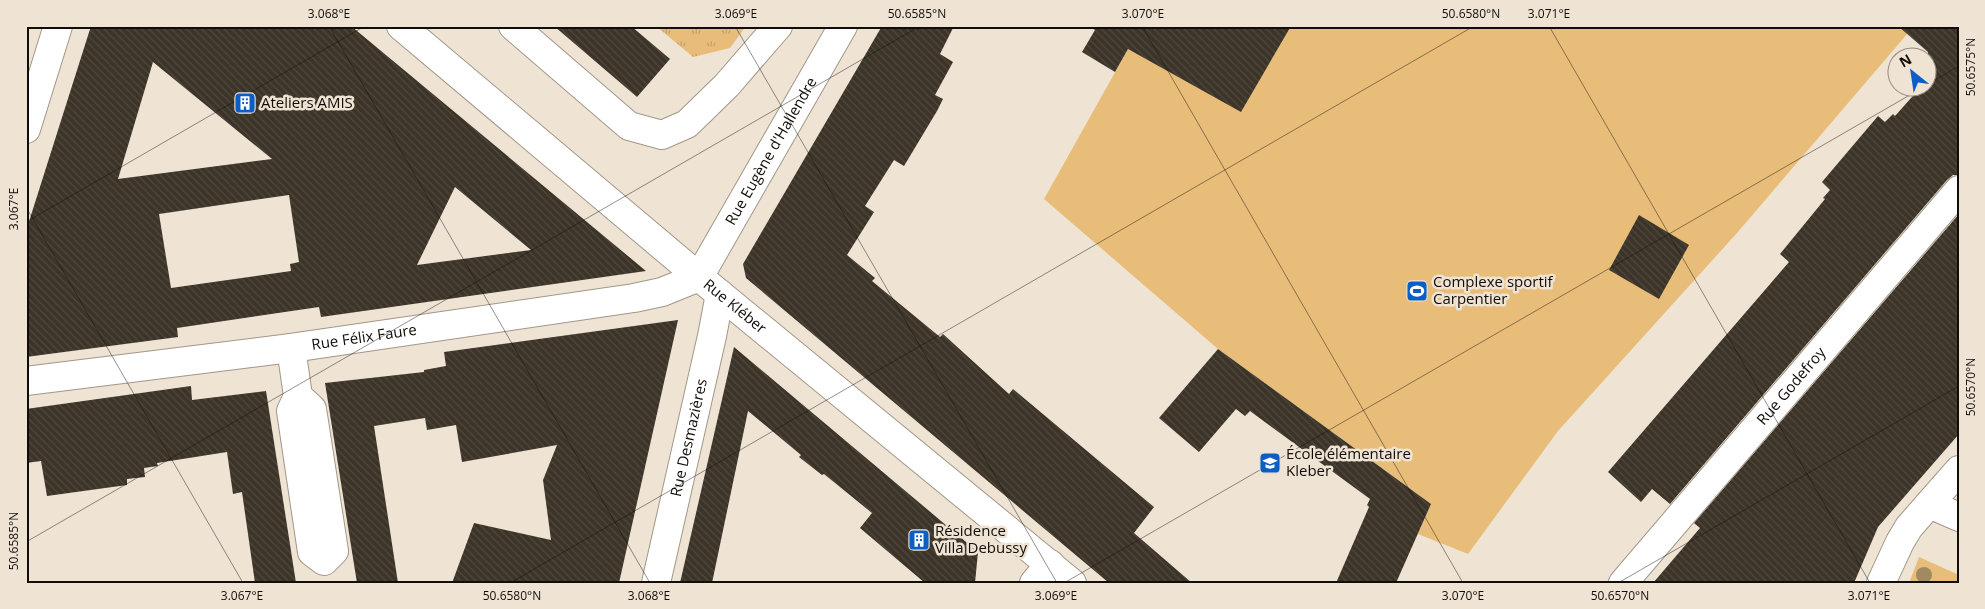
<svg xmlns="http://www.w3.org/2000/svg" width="1985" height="609" viewBox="0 0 1985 609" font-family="'Open Sans',sans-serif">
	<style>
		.grass { fill: url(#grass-tufts) }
		.park { fill: #e8bd79 }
		.building { fill: url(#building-back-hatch); fill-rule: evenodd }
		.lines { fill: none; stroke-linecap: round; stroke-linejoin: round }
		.minor-casing { stroke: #a19788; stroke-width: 30 }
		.minor { stroke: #fff; stroke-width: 28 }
		.tree { fill: #a08a5f }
		.ticks { fill: none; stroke: #110d08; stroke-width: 1; stroke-opacity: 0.45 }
		.labels { text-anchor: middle; stroke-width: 5; stroke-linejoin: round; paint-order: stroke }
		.poi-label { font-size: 15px; fill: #110d08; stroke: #efe4d4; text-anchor: start }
		.street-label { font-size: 15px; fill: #110d08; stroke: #efe4d4 }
		.neatline { fill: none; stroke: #110d08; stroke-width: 2 }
		.ticks-label { font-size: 12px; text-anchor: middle; fill: #110d08 }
	</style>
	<defs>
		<pattern id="grass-tufts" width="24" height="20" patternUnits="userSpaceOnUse" patternTransform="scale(1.25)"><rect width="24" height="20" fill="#e8bd79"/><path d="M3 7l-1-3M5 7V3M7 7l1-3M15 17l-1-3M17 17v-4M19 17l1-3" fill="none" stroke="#c6a167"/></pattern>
		<pattern id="building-back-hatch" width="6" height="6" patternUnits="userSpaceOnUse" patternTransform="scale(1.25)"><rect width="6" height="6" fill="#3c3428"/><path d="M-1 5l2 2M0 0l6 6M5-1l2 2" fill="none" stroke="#4f483d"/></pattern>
	</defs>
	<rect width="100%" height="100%" fill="#efe4d4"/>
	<!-- grass -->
	<path class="grass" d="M 656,26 L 746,26 L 730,48 L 693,57 Z"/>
	<!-- park -->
	<path class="park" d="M 1141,26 L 1914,26 L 1737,233 L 1558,431 L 1468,554 L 1418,534 L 1431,504 L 1218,349 L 1044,199 Z
		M 1919,557 L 1959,575 L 1959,583 L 1909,583 Z"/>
	<!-- building -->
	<path class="building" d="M 91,26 L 351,26 L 646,271 L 321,317 L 319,307 L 177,328 L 178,337 L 26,357 L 26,231 ZM 153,62 L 272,159 L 118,179 ZM 455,187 L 531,250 L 417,265 ZM 289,195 L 299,262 L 290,264 L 291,271 L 171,288 L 159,214 Z
		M 554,26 L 631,26 L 670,59 L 637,97 Z
		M 882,26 L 954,26 L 940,54 L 953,62 L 935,95 L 943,99 L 937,111 L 904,166 L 894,160 L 865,206 L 874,212 L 847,255 L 875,278 L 872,281 L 940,337 L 943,334 L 1009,394 L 1013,389 L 1154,507 L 1134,533 L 1192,583 L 1109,583 L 746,278 L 743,264 Z
		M 1088,26 L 1291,26 L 1241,112 L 1128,49 L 1115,72 L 1082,52 L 1095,30 Z
		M 1898,26 L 1959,26 L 1959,175 L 1953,175 L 1947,180 L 1670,504 L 1652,489 L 1641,502 L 1608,472 L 1789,262 L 1780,254 L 1825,199 L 1823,198 L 1830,190 L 1822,182 L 1878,116 L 1885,122 L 1893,114 L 1895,116 L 1920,88 L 1928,88 L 1928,52 Z
		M 1959,214 L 1959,434 L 1878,527 L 1854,583 L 1653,583 L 1700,528 L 1694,523 Z
		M 1639,215 L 1689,245 L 1659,299 L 1609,270 Z
		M 678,320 L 619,583 L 452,583 L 474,523 L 551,540 L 543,480 L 557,445 L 462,462 L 456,425 L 427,430 L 425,418 L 374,426 L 398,583 L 357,583 L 325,383 L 424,372 L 424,370 L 446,366 L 444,352 Z
		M 734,347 L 978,552 L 975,583 L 925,583 L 860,528 L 872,513 L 824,474 L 822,475 L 799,457 L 801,455 L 748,411 L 712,583 L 680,583 Z
		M 1218,349 L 1431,504 L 1396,583 L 1336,583 L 1369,507 L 1367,505 L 1370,499 L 1250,411 L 1245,416 L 1236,409 L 1199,452 L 1159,418 Z
		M 191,386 L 192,400 L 266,391 L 296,583 L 255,583 L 242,492 L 233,494 L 227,452 L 157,463 L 158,466 L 144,468 L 145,477 L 127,479 L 127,485 L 47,496 L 41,461 L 26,463 L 26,409 Z"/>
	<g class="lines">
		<!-- minor casing -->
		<g class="minor-casing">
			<g id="minor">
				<path id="s1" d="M 401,26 L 699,277 L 1072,583"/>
				<path d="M 513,26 L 629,126 L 662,135 L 687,124 L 727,85 L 778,26"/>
				<path d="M 26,129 L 58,26"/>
				<path id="s2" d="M 699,277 L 843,26"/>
				<path d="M 291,348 L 298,396 L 312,409 L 334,551 L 324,561 L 312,552 L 291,411 L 298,396"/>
				<path id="s3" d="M 26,381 L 291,348 L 634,298 L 662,292 L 699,277"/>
				<path d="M 1929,504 L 1959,517"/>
				<path id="s4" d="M 656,583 L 712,336 L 720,294"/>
				<path d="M 1034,583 L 1050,564"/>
				<path id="s5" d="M 1623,583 L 1959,190"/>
				<path d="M 1881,583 L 1900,542 L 1909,527 L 1959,470"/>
			</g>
		</g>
		<!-- minor -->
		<use href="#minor" class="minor"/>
	</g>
	<!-- trees -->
	<circle class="tree" cx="1924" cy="575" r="8"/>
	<!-- ticks -->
	<path class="ticks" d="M 329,26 L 650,583M 735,26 L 1057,583M 1142,26 L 1463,583M 1549,26 L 1870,583M 1955,26 L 1959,32M 1928,84 L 1959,66M 26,207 L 243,583M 26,222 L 365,26M 26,542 L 920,26M 510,583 L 1474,26M 1064,583 L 1922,88M 1618,583 L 1959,386"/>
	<!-- icons -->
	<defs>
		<g id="building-square" transform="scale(1.125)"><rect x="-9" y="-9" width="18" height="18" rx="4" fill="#0c5ec7" stroke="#efe4d4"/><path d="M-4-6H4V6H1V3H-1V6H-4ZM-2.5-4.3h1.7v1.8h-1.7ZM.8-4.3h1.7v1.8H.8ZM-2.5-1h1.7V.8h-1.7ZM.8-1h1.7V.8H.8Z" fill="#fff"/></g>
		<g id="stadium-square" transform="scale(1.125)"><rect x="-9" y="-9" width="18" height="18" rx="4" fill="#0c5ec7" stroke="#efe4d4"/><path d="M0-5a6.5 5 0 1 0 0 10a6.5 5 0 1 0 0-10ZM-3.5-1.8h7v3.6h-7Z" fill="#fff"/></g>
		<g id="school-square" transform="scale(1.125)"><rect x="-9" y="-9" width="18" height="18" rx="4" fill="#0c5ec7" stroke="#efe4d4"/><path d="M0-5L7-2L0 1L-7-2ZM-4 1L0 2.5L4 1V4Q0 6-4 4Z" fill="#fff"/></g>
	</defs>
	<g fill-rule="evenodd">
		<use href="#building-square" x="245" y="103"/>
		<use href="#stadium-square" x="1417" y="291"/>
		<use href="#school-square" x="1270" y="463"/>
		<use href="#building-square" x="919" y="540"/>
	</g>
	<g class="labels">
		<!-- poi labels -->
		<g class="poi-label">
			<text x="261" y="108">Ateliers AMIS</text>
			<text x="1433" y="287">Complexe sportif<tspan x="1433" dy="17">Carpentier</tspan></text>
			<text x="1286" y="459">École élémentaire<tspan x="1286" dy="17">Kleber</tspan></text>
			<text x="935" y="536">Résidence<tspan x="935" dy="17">Villa Debussy</tspan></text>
		</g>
		<!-- street labels -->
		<g class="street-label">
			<text dy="5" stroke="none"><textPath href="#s2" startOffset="145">Rue Eugène d'Hallendre</textPath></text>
			<text dy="5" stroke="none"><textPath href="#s1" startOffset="436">Rue Kléber</textPath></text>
			<text dy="5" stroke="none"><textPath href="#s3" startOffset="341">Rue Félix Faure</textPath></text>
			<text dy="5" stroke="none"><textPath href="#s5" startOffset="259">Rue Godefroy</textPath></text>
			<text dy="5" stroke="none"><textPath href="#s4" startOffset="149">Rue Desmazières</textPath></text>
		</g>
	</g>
	<!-- border -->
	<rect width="1985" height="609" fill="none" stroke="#efe4d4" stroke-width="55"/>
	<!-- north arrow -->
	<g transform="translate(1912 72) rotate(330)"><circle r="24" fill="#efe4d4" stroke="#968e82"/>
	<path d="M0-4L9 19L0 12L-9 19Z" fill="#0c5ec7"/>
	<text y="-8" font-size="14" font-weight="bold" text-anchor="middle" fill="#110d08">N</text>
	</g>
	<rect x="28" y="28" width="1930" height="554" class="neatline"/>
	<g class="ticks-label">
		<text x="329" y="18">3.068°E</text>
		<text x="736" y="18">3.069°E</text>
		<text x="917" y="18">50.6585°N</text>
		<text x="1143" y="18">3.070°E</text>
		<text x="1471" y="18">50.6580°N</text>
		<text x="1549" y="18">3.071°E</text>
		<text transform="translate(1971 67) rotate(-90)" y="4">50.6575°N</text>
		<text transform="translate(14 209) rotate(-90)" y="4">3.067°E</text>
		<text transform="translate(1971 387) rotate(-90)" y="4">50.6570°N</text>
		<text transform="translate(14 541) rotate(-90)" y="4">50.6585°N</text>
		<text x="242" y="600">3.067°E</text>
		<text x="512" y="600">50.6580°N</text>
		<text x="649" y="600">3.068°E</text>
		<text x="1056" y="600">3.069°E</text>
		<text x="1463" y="600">3.070°E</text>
		<text x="1620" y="600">50.6570°N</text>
		<text x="1869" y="600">3.071°E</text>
	</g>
</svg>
